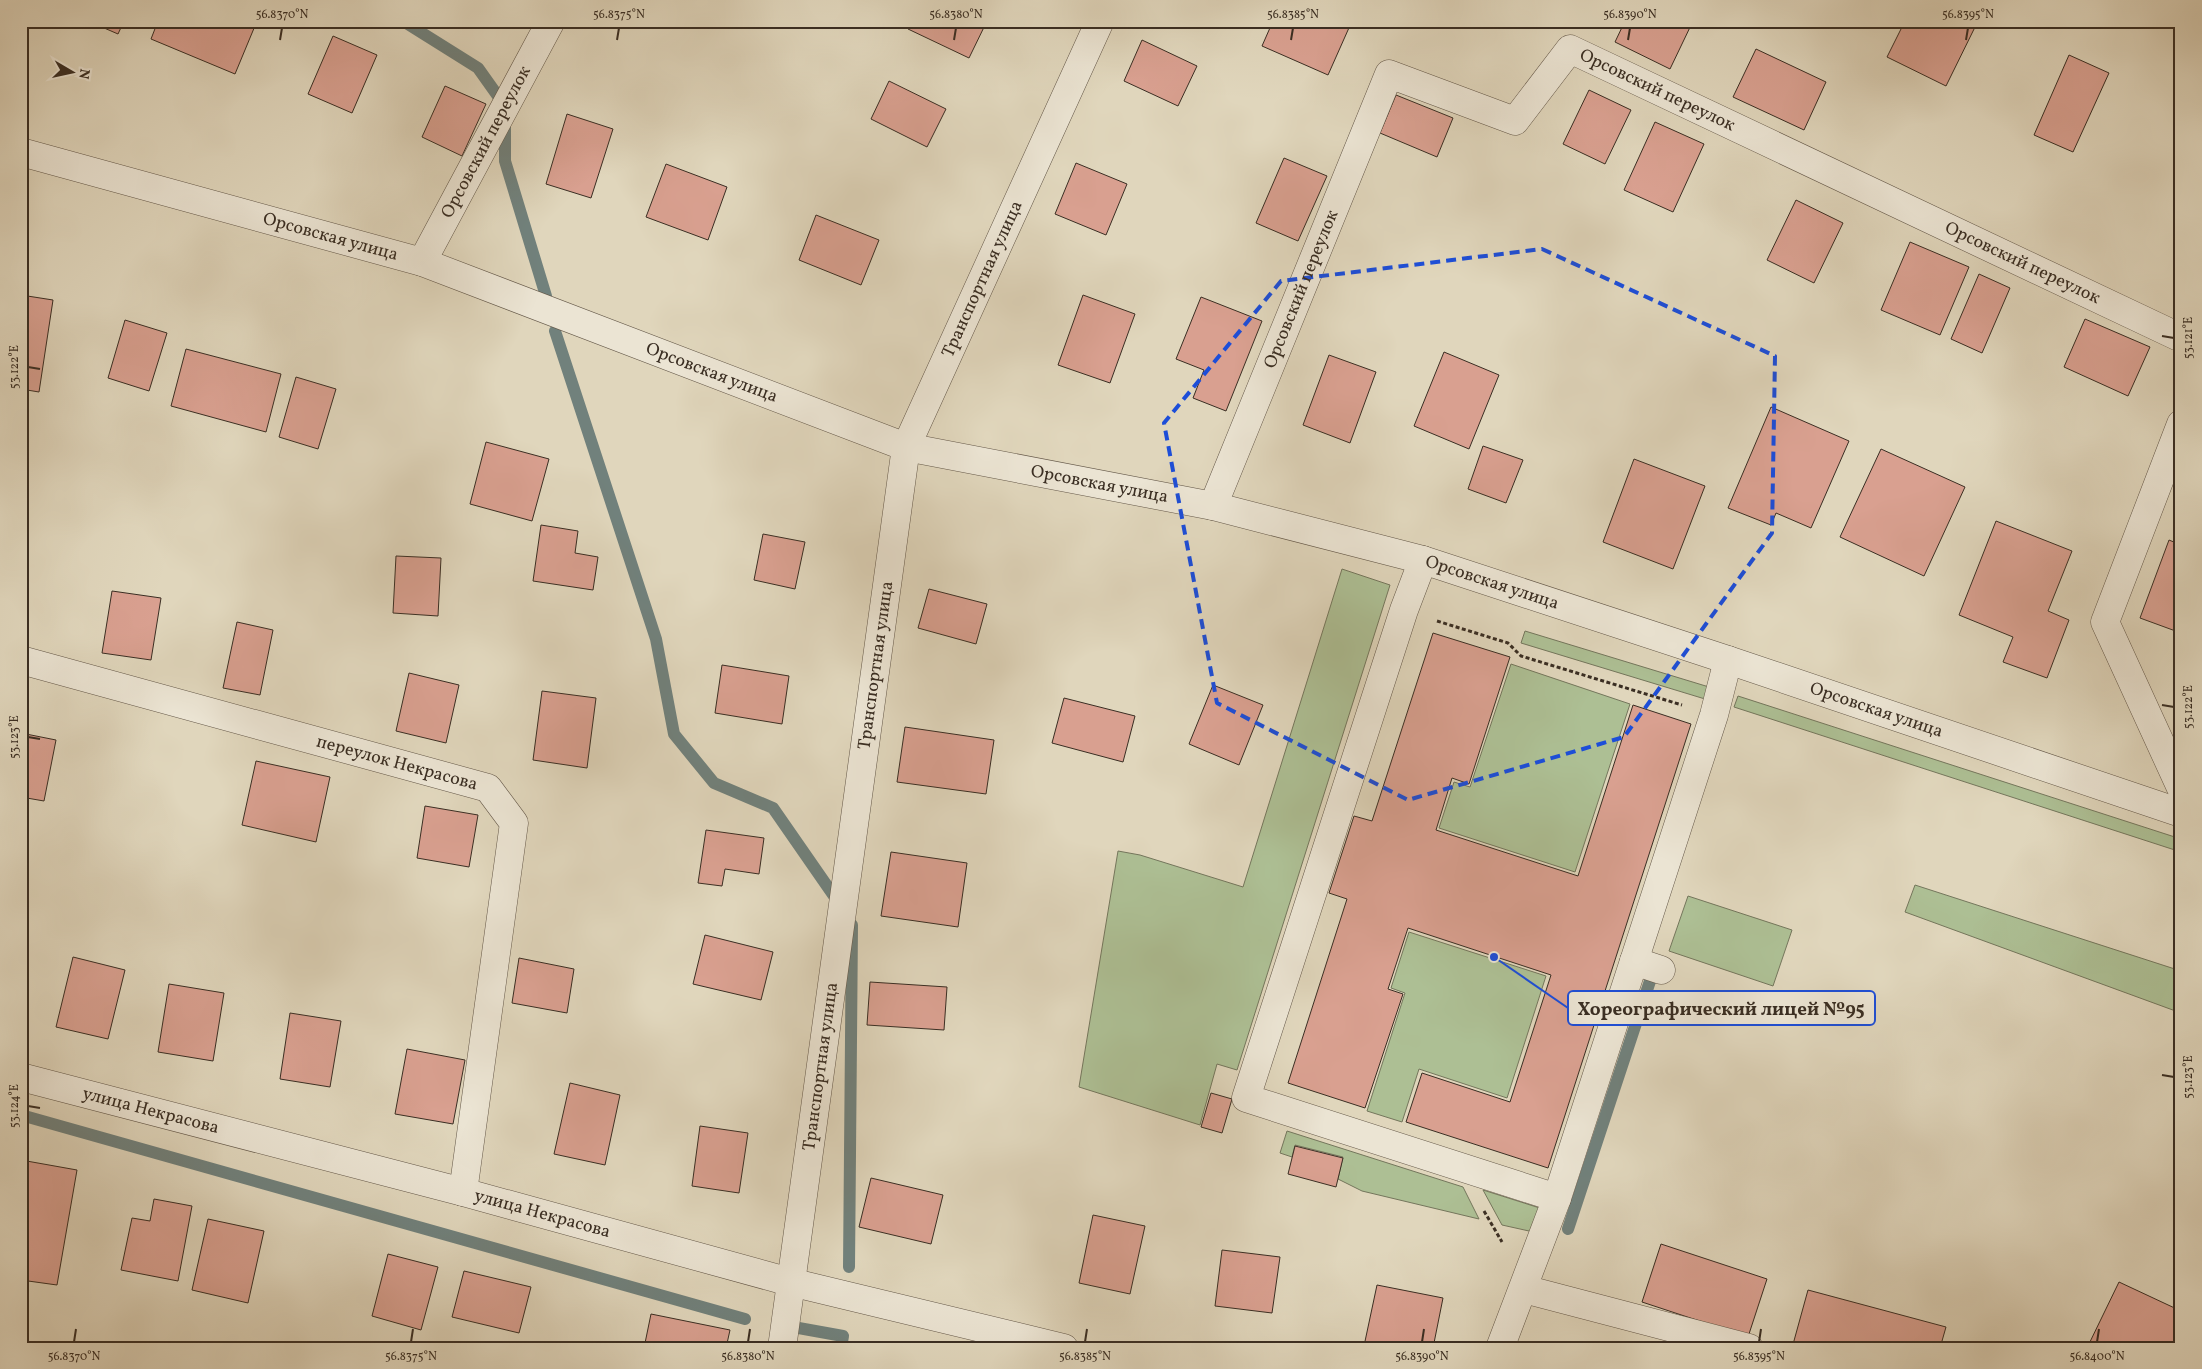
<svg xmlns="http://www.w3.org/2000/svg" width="2202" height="1369" font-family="Vollkorn,serif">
<rect width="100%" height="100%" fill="#e0d6bc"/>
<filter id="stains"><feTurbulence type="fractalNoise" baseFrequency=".004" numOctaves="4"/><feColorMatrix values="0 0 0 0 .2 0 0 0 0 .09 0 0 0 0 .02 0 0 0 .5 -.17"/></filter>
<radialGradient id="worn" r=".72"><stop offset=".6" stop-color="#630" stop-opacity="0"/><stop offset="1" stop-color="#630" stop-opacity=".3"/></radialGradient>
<g fill="#adbf94" stroke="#74765c">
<path d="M 1342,569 L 1390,585 L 1237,1070 L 1217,1064 L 1200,1125 L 1079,1087 L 1118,851 L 1140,855 L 1243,887 Z"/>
<path d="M 1525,631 L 1709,687 L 1705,699 L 1521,643 Z"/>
<path d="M 1511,664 L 1630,704 L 1575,872 L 1439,828 L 1454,782 L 1470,787 Z"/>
<path d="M 1738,696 L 2181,839 L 2181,852 L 1734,707 Z"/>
<path d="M 1915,885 L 2181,971 L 2181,1013 L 1905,912 Z"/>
<path d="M 1688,896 L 1792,930 L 1773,986 L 1669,951 Z"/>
<path d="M 1409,932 L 1546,976 L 1507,1098 L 1419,1069 L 1402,1122 L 1367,1111 L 1405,993 L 1391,988 Z"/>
<path d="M 1287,1131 L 1463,1187 L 1479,1219 L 1362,1191 L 1338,1179 L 1343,1157 L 1295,1145 L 1292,1157 L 1280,1153 Z"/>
<path d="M 1483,1190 L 1546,1210 L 1538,1233 L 1502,1225 Z"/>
</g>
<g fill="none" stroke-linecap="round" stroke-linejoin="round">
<g stroke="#71817c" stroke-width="12">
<path d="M 403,21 L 478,68 L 505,106 L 505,161 L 546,296"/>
<path d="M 555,331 L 656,639 L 674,734 L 714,783 L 773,808 L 841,906"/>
<path d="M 21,1115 L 745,1319"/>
<path d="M 1568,1229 L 1651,978"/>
<path d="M 849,1267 L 852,925"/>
<path d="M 793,1327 L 843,1336 L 841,1348"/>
</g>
</g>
<g fill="#d9a090" stroke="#3a2e23">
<path d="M 88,21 L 124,21 L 118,34 Z"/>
<path d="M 158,21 L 257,21 L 235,74 L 151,39 Z"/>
<path d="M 912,21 L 987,21 L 969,58 L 908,29 Z"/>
<path d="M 1273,21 L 1352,21 L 1328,75 L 1262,46 Z"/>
<path d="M 1625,21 L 1624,21 L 1693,21 L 1670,69 L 1615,42 Z"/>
<path d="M 1905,21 L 1978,21 L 1946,86 L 1887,57 Z"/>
<path d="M 333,36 L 377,55 L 352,113 L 308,94 Z"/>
<path d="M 1142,40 L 1197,66 L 1178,106 L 1124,81 Z"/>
<path d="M 1756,49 L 1826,82 L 1804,130 L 1733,97 Z"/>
<path d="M 2069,55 L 2109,73 L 2073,152 L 2034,135 Z"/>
<path d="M 889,81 L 946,109 L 927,147 L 871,119 Z"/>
<path d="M 445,86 L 486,104 L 462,156 L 422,137 Z"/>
<path d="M 1589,90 L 1631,110 L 1605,164 L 1563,144 Z"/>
<path d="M 1396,95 L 1453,118 L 1437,157 L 1380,133 Z"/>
<path d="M 567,114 L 613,129 L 591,198 L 546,184 Z"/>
<path d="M 1655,122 L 1704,144 L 1673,212 L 1624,190 Z"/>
<path d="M 1284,158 L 1327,176 L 1298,241 L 1256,223 Z"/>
<path d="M 1076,163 L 1127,184 L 1106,235 L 1055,214 Z"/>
<path d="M 666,164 L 727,187 L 708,240 L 646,217 Z"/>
<path d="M 1796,200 L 1843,223 L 1814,283 L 1767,260 Z"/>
<path d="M 816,215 L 879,240 L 861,285 L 799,260 Z"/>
<path d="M 1910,242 L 1969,267 L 1940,335 L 1881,310 Z"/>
<path d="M 1979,274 L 2010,288 L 1982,353 L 1951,339 Z"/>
<path d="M 21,295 L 53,300 L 39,392 L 21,389 Z"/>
<path d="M 1083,295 L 1135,314 L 1110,383 L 1058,365 Z"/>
<path d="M 1201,297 L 1262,321 L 1226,411 L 1193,398 L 1204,370 L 1176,359 Z"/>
<path d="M 2085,319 L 2150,347 L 2128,396 L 2064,367 Z"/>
<path d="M 125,320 L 167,333 L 149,391 L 108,378 Z"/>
<path d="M 186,349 L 281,374 L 266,432 L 171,406 Z"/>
<path d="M 1444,352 L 1499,375 L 1469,449 L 1414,426 Z"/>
<path d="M 1329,355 L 1376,372 L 1350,443 L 1303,425 Z"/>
<path d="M 296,377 L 336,389 L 318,449 L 279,437 Z"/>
<path d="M 1771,407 L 1849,441 L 1811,528 L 1776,513 L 1771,525 L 1728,508 Z"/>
<path d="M 486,442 L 549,459 L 532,521 L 470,504 Z"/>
<path d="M 1483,446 L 1523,460 L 1506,503 L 1468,489 Z"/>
<path d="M 1881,449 L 1965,487 L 1924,576 L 1840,537 Z"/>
<path d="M 1634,459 L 1705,486 L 1673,569 L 1603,542 Z"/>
<path d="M 1996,521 L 2072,551 L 2048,611 L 2069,620 L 2047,678 L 2003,662 L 2013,637 L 1959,615 Z"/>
<path d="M 541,525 L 578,531 L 575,553 L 598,557 L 593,590 L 533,581 Z"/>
<path d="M 21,526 L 25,526 L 21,549 Z"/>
<path d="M 763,534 L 805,542 L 795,589 L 754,580 Z"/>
<path d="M 2169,540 L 2181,545 L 2181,633 L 2140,618 Z"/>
<path d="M 396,556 L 441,558 L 438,616 L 393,613 Z"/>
<path d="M 929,589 L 987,604 L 976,644 L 918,628 Z"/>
<path d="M 112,591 L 161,598 L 151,660 L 102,653 Z"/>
<path d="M 237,622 L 273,630 L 260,695 L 223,688 Z"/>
<path d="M 1433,633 L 1510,657 L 1469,784 L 1452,778 L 1436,830 L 1578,876 L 1633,705 L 1691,724 L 1548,1168 L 1406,1122 L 1422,1073 L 1510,1102 L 1551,975 L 1408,928 L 1388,989 L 1403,994 L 1365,1108 L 1288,1083 L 1347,899 L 1329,893 L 1354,816 L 1372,821 Z"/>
<path d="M 722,665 L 789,676 L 782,724 L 715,713 Z"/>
<path d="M 409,673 L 459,685 L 446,743 L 396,731 Z"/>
<path d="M 1213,685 L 1263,705 L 1239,765 L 1189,744 Z"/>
<path d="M 542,691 L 596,698 L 587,768 L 533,760 Z"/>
<path d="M 1064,698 L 1135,716 L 1123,762 L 1052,743 Z"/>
<path d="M 905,727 L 994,740 L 986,794 L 897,782 Z"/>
<path d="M 21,733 L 56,740 L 44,801 L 21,797 Z"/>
<path d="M 256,761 L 330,777 L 316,842 L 242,825 Z"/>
<path d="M 425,806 L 478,815 L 469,867 L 417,858 Z"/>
<path d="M 706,830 L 764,838 L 759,874 L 725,869 L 722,886 L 698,883 Z"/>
<path d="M 891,852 L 967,863 L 958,927 L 881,916 Z"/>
<path d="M 705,935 L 773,952 L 761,1000 L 693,984 Z"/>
<path d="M 73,957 L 125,970 L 108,1039 L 56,1027 Z"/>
<path d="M 519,958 L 574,969 L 567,1013 L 512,1003 Z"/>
<path d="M 870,982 L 947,987 L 944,1030 L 867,1025 Z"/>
<path d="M 169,984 L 224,993 L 213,1061 L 158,1052 Z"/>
<path d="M 290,1013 L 341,1021 L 330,1087 L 280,1079 Z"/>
<path d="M 407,1049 L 465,1060 L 453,1124 L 395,1114 Z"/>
<path d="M 570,1083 L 620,1095 L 605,1165 L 554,1154 Z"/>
<path d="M 1211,1093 L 1232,1099 L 1222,1133 L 1201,1127 Z"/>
<path d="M 700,1126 L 748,1133 L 739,1193 L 692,1186 Z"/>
<path d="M 1295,1146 L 1343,1158 L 1336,1187 L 1288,1174 Z"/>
<path d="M 21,1160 L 77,1170 L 57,1285 L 21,1280 Z"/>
<path d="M 871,1178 L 943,1195 L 931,1244 L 859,1227 Z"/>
<path d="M 154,1199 L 192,1206 L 178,1281 L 121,1270 L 132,1218 L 150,1221 Z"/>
<path d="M 1093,1215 L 1145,1226 L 1130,1294 L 1079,1283 Z"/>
<path d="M 208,1219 L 264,1231 L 248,1303 L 192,1290 Z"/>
<path d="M 1661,1244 L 1767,1279 L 1748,1337 L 1642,1302 Z"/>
<path d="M 1222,1250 L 1280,1257 L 1272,1313 L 1215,1306 Z"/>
<path d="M 388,1254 L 438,1267 L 421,1330 L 372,1316 Z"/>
<path d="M 464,1271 L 531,1287 L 519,1333 L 452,1317 Z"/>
<path d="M 2119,1282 L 2181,1311 L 2181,1348 L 2087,1348 Z"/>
<path d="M 1377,1285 L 1443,1298 L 1433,1348 L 1373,1348 L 1364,1346 Z"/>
<path d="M 1808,1290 L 1946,1327 L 1940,1348 L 1792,1348 Z"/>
<path d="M 651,1314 L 730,1330 L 726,1348 L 644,1348 Z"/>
</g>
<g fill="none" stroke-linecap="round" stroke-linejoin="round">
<g stroke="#645849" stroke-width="29">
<g id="minor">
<path id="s1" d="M 21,152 L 422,262 L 906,447 L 1213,506 L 1423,560 L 1728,660 L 2181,813"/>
<path id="s2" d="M 422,262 L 551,21"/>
<path d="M 2181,424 L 2105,622 L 2181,788"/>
<path id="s3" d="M 1213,506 L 1389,74 L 1515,121 L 1570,49 L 2181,338"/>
<path d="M 1423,560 L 1404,610 L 1246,1098 L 1557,1198"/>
<path id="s4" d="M 21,660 L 488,788 L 514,823 L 463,1192"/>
<path d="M 1634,961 L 1661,970"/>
<path id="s5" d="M 21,1077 L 463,1192 L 790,1282 L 1064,1348"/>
<path d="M 1524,1289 L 1749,1348"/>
<path id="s6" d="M 782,1348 L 906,447 L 1100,21"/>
<path d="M 1500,1348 L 1557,1198 L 1714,715 L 1728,660"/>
</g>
</g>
<g stroke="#3a2e23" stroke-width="3" stroke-dasharray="4 2.5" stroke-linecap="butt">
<path d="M 1437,621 L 1508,643 L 1521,656 L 1682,705"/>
<path d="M 1484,1211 L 1502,1242"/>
</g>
<use href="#minor" stroke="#ebe4d3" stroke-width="28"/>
</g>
<path fill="none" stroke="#1d4ed8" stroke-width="4" stroke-dasharray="10 6" stroke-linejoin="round" d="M 1542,249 L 1775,356 L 1772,533 L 1624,737 L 1408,800 L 1217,703 L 1164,423 L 1281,281 Z"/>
<path fill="none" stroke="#3a2e23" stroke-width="2" d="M 280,40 L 282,28M 617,40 L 619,28M 954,40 L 956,28M 1291,40 L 1293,28M 1628,40 L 1630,28M 1966,40 L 1968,28M 2162,336 L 2174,338M 28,367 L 40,369M 2162,705 L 2174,707M 28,737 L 40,739M 2162,1075 L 2174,1077M 28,1106 L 40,1108M 74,1342 L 76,1329M 411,1342 L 413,1329M 748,1342 L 750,1329M 1085,1342 L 1087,1329M 1422,1342 L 1424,1329M 1759,1342 L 1761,1329M 2097,1342 L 2099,1329"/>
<g text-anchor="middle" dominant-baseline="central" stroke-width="4" stroke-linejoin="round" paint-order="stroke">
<g font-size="18" fill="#3a2e23" stroke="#ebe4d3">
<text stroke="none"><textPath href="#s3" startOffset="788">Орсовский переулок</textPath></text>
<text stroke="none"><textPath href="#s2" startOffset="136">Орсовский переулок</textPath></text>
<text stroke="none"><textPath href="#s1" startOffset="321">Орсовская улица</textPath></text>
<text stroke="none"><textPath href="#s3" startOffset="1192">Орсовский переулок</textPath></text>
<text stroke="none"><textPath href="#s6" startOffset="1094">Транспортная улица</textPath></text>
<text stroke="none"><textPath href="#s3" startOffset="234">Орсовский переулок</textPath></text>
<text stroke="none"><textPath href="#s1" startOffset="726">Орсовская улица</textPath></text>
<text stroke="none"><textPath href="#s1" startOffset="1131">Орсовская улица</textPath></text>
<text stroke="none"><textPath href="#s1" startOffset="1536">Орсовская улица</textPath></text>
<text stroke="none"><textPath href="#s6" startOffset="689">Транспортная улица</textPath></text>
<text stroke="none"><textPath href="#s1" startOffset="1941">Орсовская улица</textPath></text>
<text stroke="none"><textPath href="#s4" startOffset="390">переулок Некрасова</textPath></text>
<text stroke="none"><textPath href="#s6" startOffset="284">Транспортная улица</textPath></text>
<text stroke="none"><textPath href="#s5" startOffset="134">улица Некрасова</textPath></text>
<text stroke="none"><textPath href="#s5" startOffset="539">улица Некрасова</textPath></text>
</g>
</g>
<path fill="none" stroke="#1d4ed8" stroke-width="2" d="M1494 957L1568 1008"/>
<circle fill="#1d4ed8" stroke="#ebe4d3" stroke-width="2" cx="1494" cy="957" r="5"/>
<rect fill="#ebe4d3" stroke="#1d4ed8" stroke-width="2" x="1568" y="991" width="307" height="34" rx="5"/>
<g font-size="19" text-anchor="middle" font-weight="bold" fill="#3a2e23">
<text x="1721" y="1015">Хореографический лицей №95</text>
</g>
<rect width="2202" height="1369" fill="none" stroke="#e0d6bc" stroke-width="55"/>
<g transform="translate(72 72) rotate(99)" stroke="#ebe4d3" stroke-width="4" paint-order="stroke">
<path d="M0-4L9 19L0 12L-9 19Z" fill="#3a2e23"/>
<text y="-8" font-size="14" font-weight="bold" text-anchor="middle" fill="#3a2e23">N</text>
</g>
<rect x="28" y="28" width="2146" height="1314" fill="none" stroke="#3a2e23" stroke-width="2"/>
<g font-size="12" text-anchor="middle" fill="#3a2e23">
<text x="282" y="18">56.8370°N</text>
<text x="619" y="18">56.8375°N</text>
<text x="956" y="18">56.8380°N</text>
<text x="1293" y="18">56.8385°N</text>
<text x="1630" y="18">56.8390°N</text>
<text x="1968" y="18">56.8395°N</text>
<text transform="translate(2188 338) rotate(-90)" y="4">53.121°E</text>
<text transform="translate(14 367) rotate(-90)" y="4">53.122°E</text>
<text transform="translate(2188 707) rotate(-90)" y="4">53.122°E</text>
<text transform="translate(14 737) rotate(-90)" y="4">53.123°E</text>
<text transform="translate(2188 1077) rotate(-90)" y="4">53.123°E</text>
<text transform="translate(14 1106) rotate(-90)" y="4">53.124°E</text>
<text x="74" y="1360">56.8370°N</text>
<text x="411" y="1360">56.8375°N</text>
<text x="748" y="1360">56.8380°N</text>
<text x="1085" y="1360">56.8385°N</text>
<text x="1422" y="1360">56.8390°N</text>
<text x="1759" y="1360">56.8395°N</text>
<text x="2097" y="1360">56.8400°N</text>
</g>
<rect width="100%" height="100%" filter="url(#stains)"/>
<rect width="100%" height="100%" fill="url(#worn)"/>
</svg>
